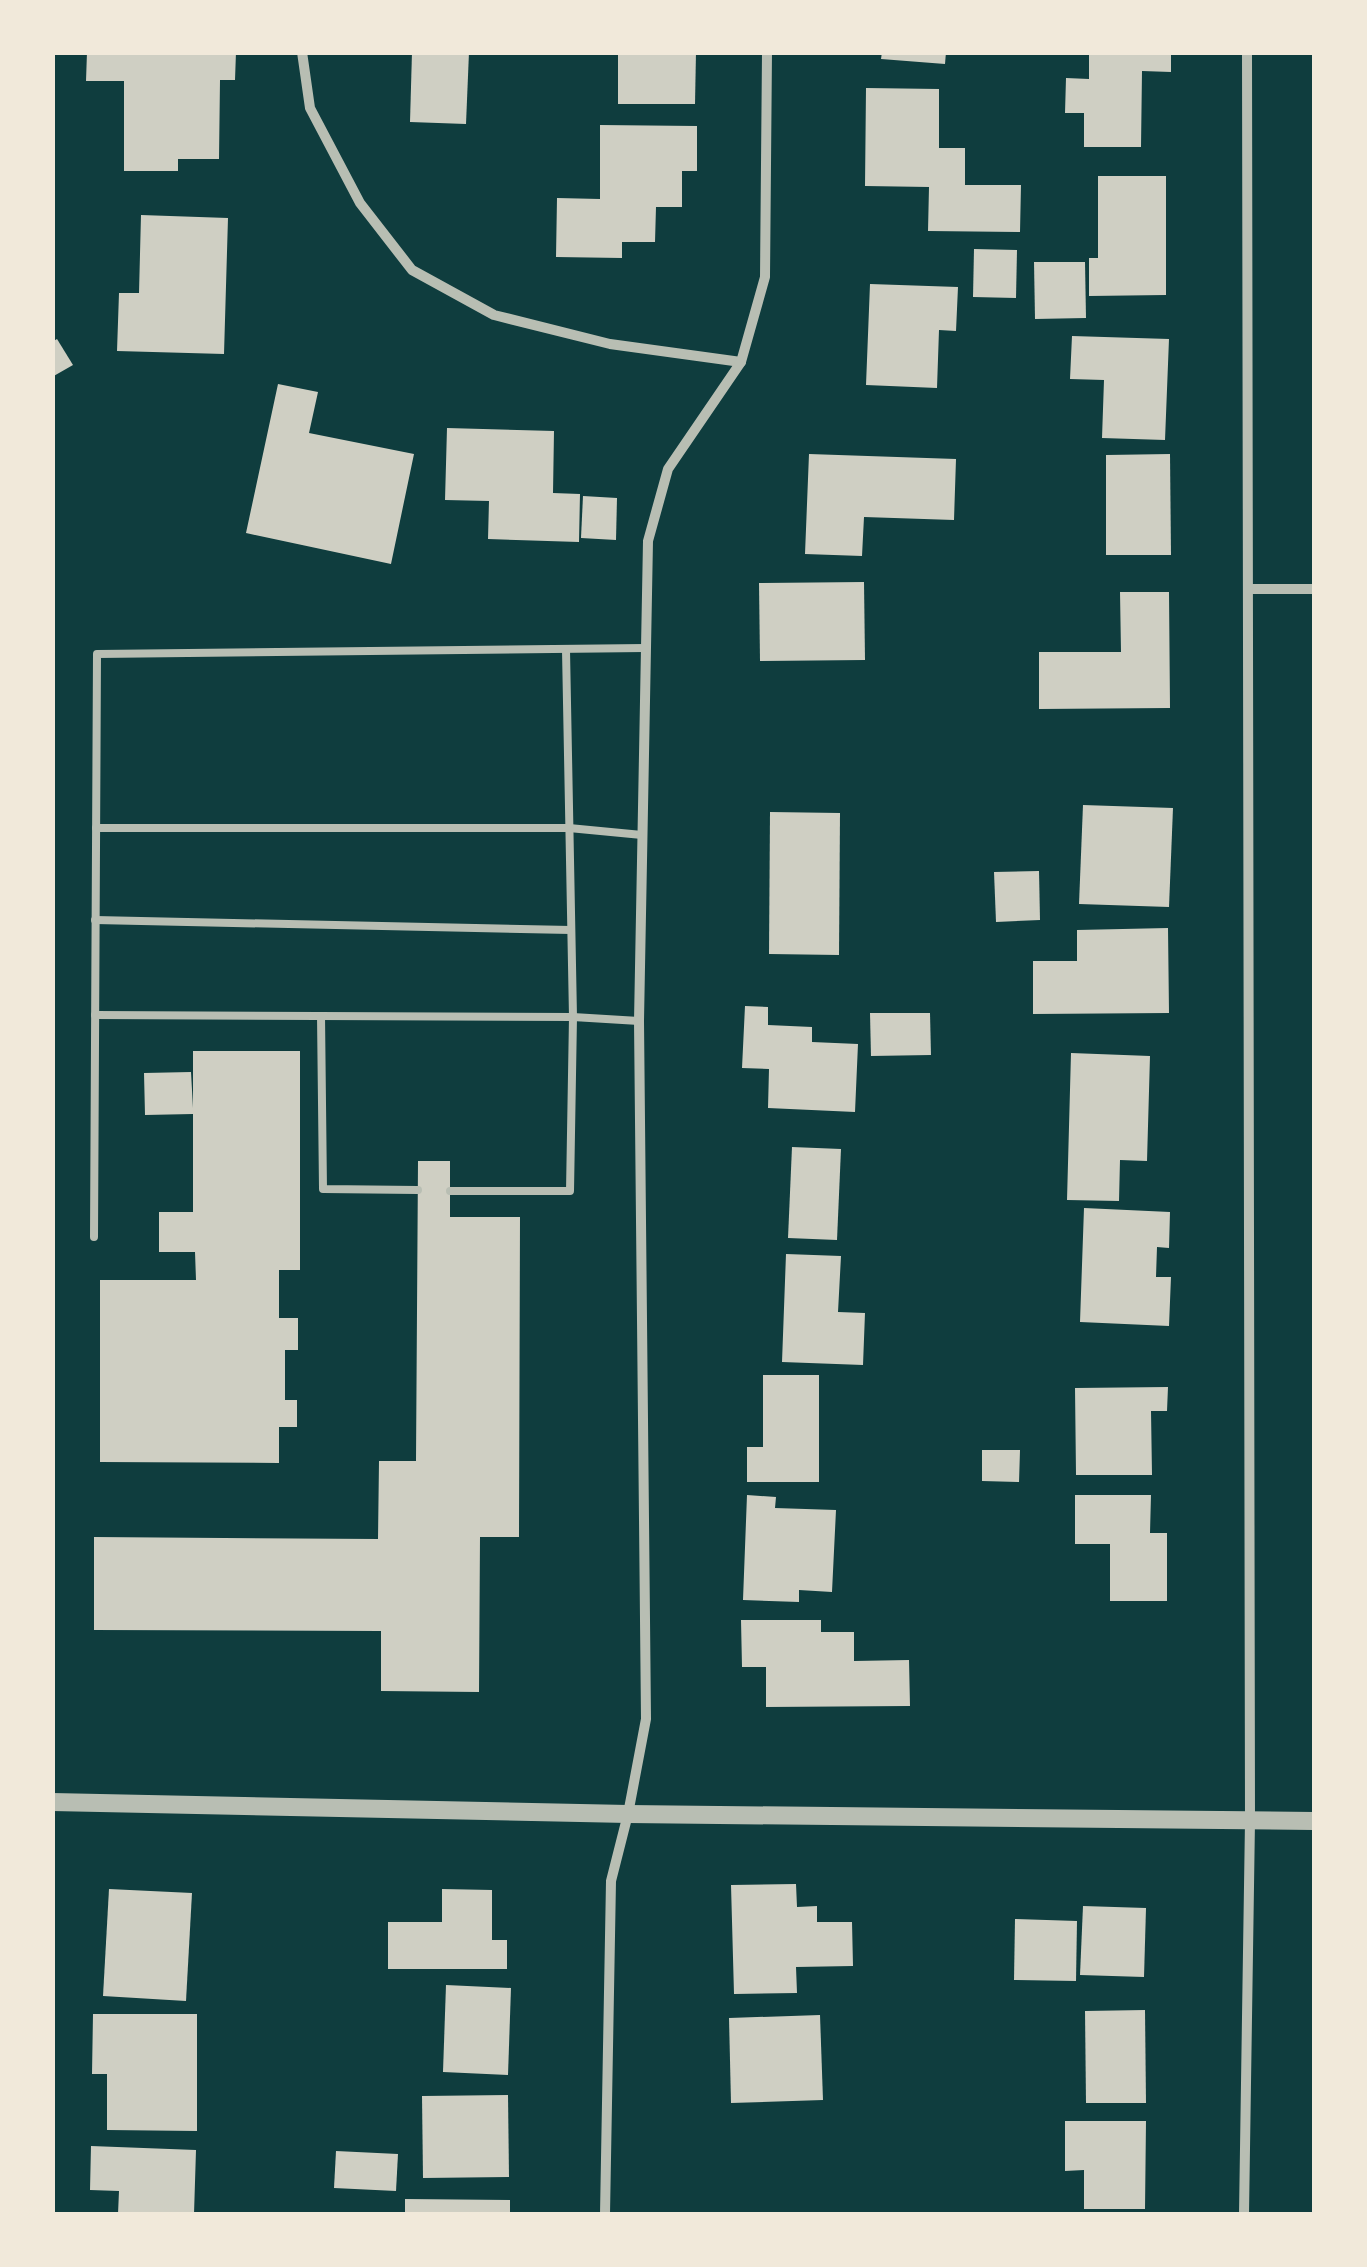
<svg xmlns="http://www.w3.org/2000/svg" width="1367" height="2267" font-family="'Fira Sans',sans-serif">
<rect width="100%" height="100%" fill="#0f3d3e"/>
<g fill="#cfcfc3">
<path d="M 87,52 L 236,52 L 235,80 L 220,80 L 219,159 L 178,159 L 178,171 L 124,171 L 124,81 L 86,81 Z"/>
<path d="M 412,52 L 469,52 L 466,124 L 410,122 Z"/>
<path d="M 618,52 L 696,52 L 695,104 L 618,104 Z"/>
<path d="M 882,52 L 946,52 L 945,64 L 881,59 Z"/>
<path d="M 1089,52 L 1171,52 L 1171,72 L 1142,71 L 1141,147 L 1084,147 L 1084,113 L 1065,113 L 1066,78 L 1089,79 Z"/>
<path d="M 866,88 L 939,89 L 939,148 L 965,148 L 965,185 L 1021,185 L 1020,232 L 928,231 L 929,187 L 865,186 Z"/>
<path d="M 600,125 L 697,126 L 697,171 L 682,171 L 682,207 L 656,207 L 655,242 L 622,242 L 622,258 L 556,257 L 557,198 L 600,199 Z"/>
<path d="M 1098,176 L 1166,176 L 1166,295 L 1089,296 L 1089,258 L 1098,258 Z"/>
<path d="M 141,215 L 228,218 L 224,354 L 117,351 L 119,293 L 139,293 Z"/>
<path d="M 974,249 L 1017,250 L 1016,298 L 973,297 Z"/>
<path d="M 1034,262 L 1085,262 L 1086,318 L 1035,319 Z"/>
<path d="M 870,284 L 958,287 L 956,331 L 939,330 L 937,388 L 866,385 Z"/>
<path d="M 1072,336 L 1169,339 L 1165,440 L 1102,438 L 1104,380 L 1070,379 Z"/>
<path d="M 57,339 L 73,365 L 52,377 L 52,342 Z"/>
<path d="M 278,384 L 318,392 L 309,433 L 414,454 L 391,564 L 246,533 Z"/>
<path d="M 447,428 L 554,431 L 553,493 L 580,494 L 579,542 L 488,539 L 489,501 L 445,500 Z"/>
<path d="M 809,454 L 956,459 L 954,520 L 864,517 L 862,556 L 805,554 Z"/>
<path d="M 1170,454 L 1171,555 L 1106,555 L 1106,455 Z"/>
<path d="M 583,496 L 617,498 L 616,540 L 581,538 Z"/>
<path d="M 864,582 L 865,660 L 760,661 L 759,583 Z"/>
<path d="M 1120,592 L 1169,592 L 1170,708 L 1039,709 L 1039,652 L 1121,652 Z"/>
<path d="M 1083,805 L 1173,808 L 1169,907 L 1079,904 Z"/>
<path d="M 770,812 L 840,813 L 839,955 L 769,954 Z"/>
<path d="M 1039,871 L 1040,920 L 996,922 L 994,872 Z"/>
<path d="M 1168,928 L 1169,1013 L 1033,1014 L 1033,961 L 1077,961 L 1077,930 Z"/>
<path d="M 745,1006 L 768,1007 L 768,1025 L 812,1027 L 812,1042 L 858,1044 L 855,1112 L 768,1108 L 769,1069 L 742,1068 Z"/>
<path d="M 870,1013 L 930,1013 L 931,1055 L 871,1056 Z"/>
<path d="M 193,1051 L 300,1051 L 300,1270 L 279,1270 L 279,1318 L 298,1318 L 298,1350 L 285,1350 L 285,1400 L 297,1400 L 297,1427 L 279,1427 L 279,1463 L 100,1462 L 100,1280 L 196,1280 L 195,1252 L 159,1252 L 159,1212 L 193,1212 L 193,1114 L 145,1115 L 144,1073 L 191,1072 L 193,1108 Z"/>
<path d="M 1071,1053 L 1150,1056 L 1147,1161 L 1120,1160 L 1119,1201 L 1067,1200 Z"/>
<path d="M 792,1147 L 841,1149 L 837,1240 L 788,1238 Z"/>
<path d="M 418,1161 L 450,1161 L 450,1217 L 520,1217 L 519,1537 L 480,1537 L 479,1692 L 381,1691 L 381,1631 L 94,1630 L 94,1537 L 378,1539 L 379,1461 L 416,1461 Z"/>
<path d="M 1084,1208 L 1170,1212 L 1169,1248 L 1157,1247 L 1156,1277 L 1171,1277 L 1169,1326 L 1080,1322 Z"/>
<path d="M 786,1254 L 841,1256 L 838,1312 L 865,1313 L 863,1365 L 782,1362 Z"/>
<path d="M 763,1375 L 819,1375 L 819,1482 L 747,1482 L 747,1447 L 763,1447 Z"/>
<path d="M 1168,1387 L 1167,1411 L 1151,1411 L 1152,1475 L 1076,1475 L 1075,1388 Z"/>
<path d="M 982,1450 L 1020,1450 L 1019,1482 L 982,1481 Z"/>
<path d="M 747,1495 L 776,1497 L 775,1508 L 836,1510 L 832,1592 L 799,1590 L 799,1602 L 743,1600 Z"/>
<path d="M 1075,1495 L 1151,1495 L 1150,1533 L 1167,1533 L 1167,1601 L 1110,1601 L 1110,1544 L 1075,1544 Z"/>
<path d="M 741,1620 L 821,1620 L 821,1632 L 854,1632 L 854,1661 L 909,1660 L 910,1706 L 766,1707 L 766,1667 L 742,1667 Z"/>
<path d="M 796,1884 L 797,1907 L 817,1906 L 817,1922 L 852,1922 L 853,1966 L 796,1967 L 797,1993 L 734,1994 L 731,1885 Z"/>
<path d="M 109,1889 L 192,1893 L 186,2001 L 103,1996 Z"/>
<path d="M 442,1889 L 492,1890 L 492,1940 L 507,1940 L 507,1969 L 388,1969 L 388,1922 L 442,1922 Z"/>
<path d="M 1083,1906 L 1146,1908 L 1144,1977 L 1080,1975 Z"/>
<path d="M 1015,1919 L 1077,1921 L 1076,1981 L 1014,1980 Z"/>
<path d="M 446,1985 L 511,1988 L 508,2075 L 443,2072 Z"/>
<path d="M 1145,2010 L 1146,2103 L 1086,2103 L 1085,2011 Z"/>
<path d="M 93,2014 L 197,2014 L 197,2131 L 107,2130 L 107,2074 L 92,2074 Z"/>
<path d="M 820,2015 L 823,2100 L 731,2103 L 729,2018 Z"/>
<path d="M 508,2095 L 509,2177 L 423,2178 L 422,2096 Z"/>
<path d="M 1065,2121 L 1146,2121 L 1145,2209 L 1084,2209 L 1084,2170 L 1065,2171 Z"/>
<path d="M 91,2146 L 196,2150 L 194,2214 L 118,2214 L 119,2191 L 90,2190 Z"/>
<path d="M 336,2151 L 398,2154 L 396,2191 L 334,2188 Z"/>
<path d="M 405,2199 L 510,2200 L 510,2214 L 405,2214 Z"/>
</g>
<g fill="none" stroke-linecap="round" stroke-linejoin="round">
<g stroke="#b8beb3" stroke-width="8">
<path d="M 96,828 L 569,828 L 642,835"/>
<path d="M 95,920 L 571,930"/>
<path d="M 95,1015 L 573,1017 L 639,1021"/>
<path d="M 321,1016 L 323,1189 L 418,1190"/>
<path d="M 450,1191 L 570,1191 L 573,1017 L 566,650"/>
<path d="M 94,1237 L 97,654 L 645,648"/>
</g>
<g stroke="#b8beb3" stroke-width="10">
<path d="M 302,52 L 310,108 L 360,203 L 412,270 L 494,315 L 610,344 L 741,362"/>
<path d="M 1248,589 L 1314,589"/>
<path d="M 605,2214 L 611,1881 L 628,1814 L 646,1719 L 639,1021 L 648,541 L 668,469 L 741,362 L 765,277 L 767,52"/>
<path d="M 1244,2214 L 1250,1821 L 1247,52"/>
</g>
<path stroke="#b8beb3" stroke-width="18" d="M 52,1802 L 628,1814 L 1314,1821"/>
</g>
<rect width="1367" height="2267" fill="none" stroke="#f1e9da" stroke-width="110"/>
</svg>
